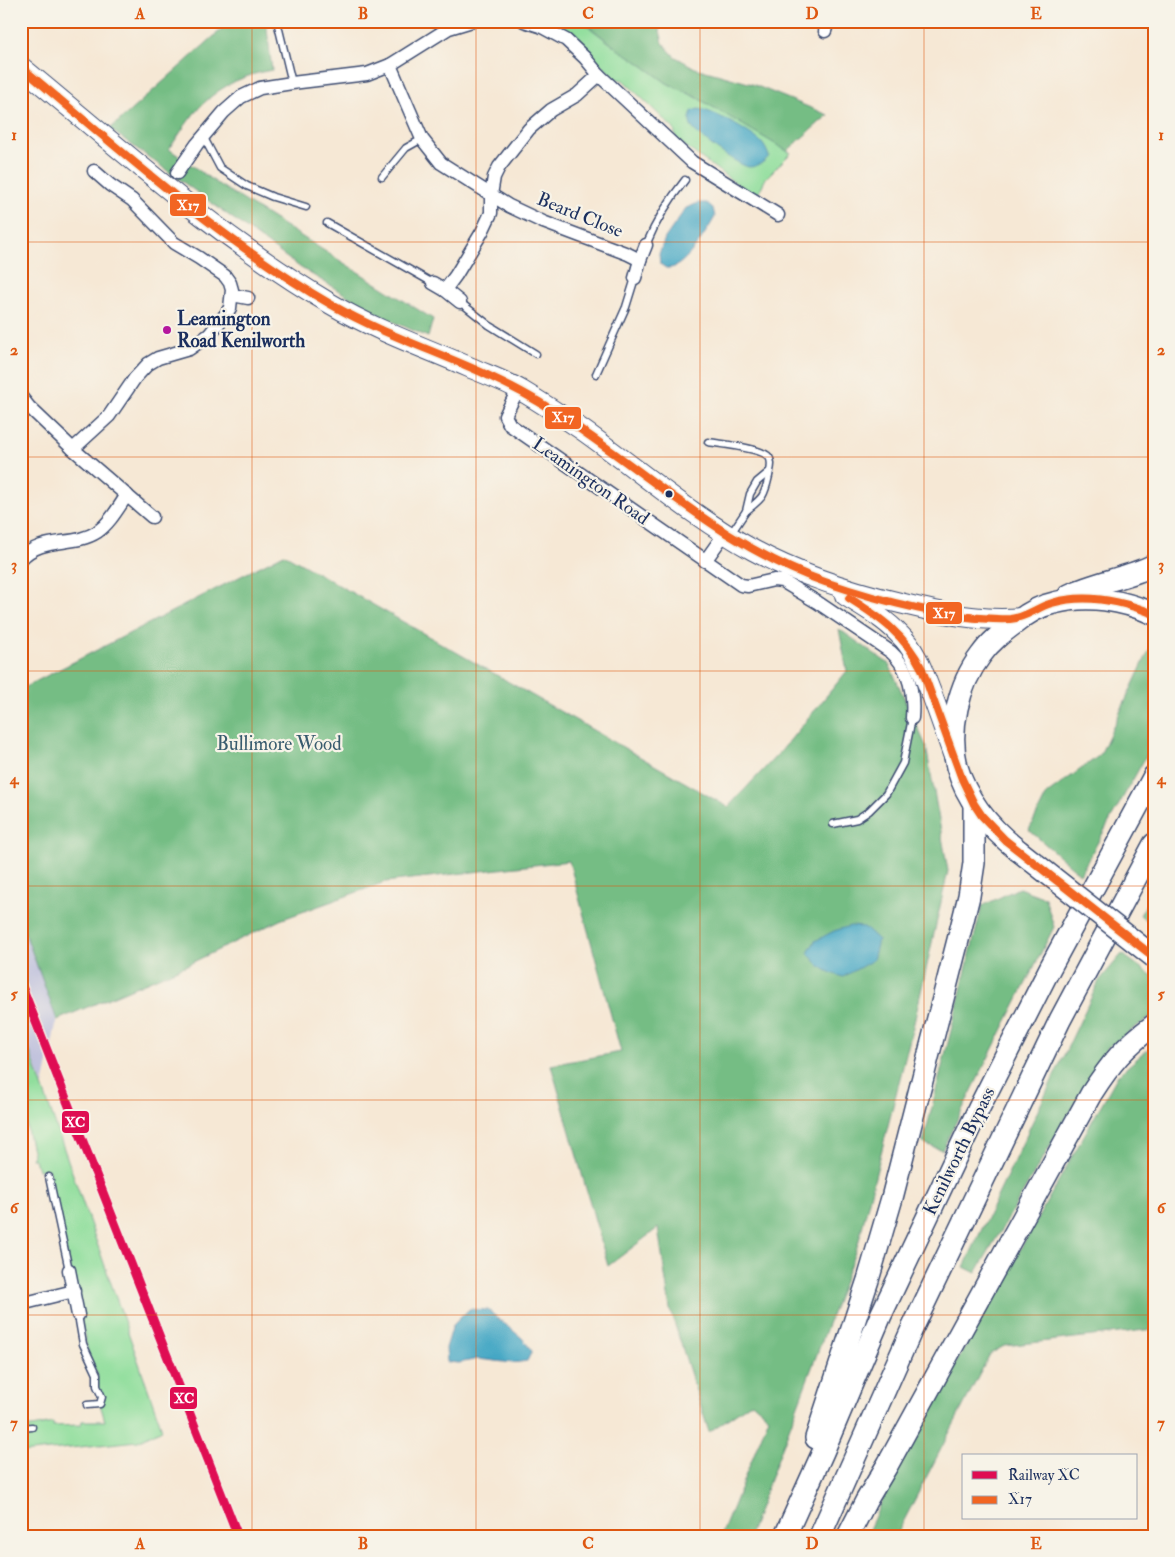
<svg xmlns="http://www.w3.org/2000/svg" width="1175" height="1557" font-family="'IM FELL Double Pica',serif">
<rect width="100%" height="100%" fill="#f7f3e8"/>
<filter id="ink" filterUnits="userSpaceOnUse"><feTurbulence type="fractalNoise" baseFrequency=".02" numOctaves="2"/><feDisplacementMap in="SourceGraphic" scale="10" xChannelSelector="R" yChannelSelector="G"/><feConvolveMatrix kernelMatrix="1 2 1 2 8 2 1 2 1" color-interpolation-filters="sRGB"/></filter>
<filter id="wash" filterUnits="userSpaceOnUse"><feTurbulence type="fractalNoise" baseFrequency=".0096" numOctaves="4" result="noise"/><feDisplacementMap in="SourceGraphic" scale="20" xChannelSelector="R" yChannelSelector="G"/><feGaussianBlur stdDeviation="1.12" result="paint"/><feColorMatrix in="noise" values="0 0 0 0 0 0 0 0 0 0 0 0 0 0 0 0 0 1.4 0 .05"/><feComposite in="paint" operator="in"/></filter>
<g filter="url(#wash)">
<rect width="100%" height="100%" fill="#f6e8d5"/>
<path fill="#c1c2dd" d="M 21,922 L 57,1020 L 43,1086 L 21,1026 Z"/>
<g fill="#90de9c" stroke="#56867d">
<path d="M 545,21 L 581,21 L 619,50 L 631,57 L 667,83 L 696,97 L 791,153 L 766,178 L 756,198 L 682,144 L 676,138 L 674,129 L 623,80 L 616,79 C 594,58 571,35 545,21 Z"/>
<path d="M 21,1026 L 162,1429 L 138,1441 L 21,1453 L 21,1428 L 32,1427 L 53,1423 L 53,1426 L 81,1425 L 82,1421 L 105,1421 L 100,1404 L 97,1374 L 89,1357 L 48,1169 L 38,1170 L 35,1159 L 31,1159 L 33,1155 L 24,1115 L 21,1115 Z"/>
</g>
<g fill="#74bd84" stroke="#487671">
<path d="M 231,21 L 266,21 L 272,70 C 247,74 222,85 204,103 C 190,116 180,134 169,149 L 218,184 L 433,319 L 428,337 L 381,316 L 301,268 L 110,129 Z"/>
<path d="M 582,21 L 652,21 L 659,27 L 663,43 L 674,56 L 695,68 L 752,84 L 828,115 L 787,151 L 696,97 L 667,83 L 631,57 L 619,50 Z"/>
<path d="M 284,554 L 728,807 L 782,750 L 847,671 L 839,629 L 889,664 L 926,746 L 948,871 L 914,1023 L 858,1244 L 749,1536 L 721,1536 L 769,1417 L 752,1402 L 709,1432 L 670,1309 L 658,1228 L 608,1266 L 551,1065 L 621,1052 L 569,861 L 385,882 L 280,920 L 187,965 L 57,1020 L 21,922 L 21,689 Z"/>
<path d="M 1151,646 L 1154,648 L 1154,742 L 1080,874 L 1029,830 L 1047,794 L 1100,755 Z"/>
<path d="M 1019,888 L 1045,898 L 1054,927 L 942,1150 L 923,1143 L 982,906 Z"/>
<path d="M 1154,890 L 1154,926 L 1140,915 Z"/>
<path d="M 1122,954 L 1154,977 L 1154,1014 L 1108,1047 L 976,1273 L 964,1267 L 1099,981 Z"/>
<path d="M 1154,1044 L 1154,1329 L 1004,1346 L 990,1354 L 896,1536 L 866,1536 L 896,1470 L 1118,1075 Z"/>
</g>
<g fill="#45a7c5" stroke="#306b92">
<path d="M 698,109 C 713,110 750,132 761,142 C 765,146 767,151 769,156 C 765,162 757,167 749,167 C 739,166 696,136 691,126 C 689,121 690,117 692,111 Z"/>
<path d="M 698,203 L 707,203 L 713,208 L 715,217 C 707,231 689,260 674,267 C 672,268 669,268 666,268 L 660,264 L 659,254 L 665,238 L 686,208 Z"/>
<path d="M 850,926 L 864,927 L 878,940 L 873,960 L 843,977 C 826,972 819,967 808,953 L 815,941 L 834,931 Z"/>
<path d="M 469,1309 L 488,1310 L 522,1338 L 532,1351 L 527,1361 L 513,1363 L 478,1359 L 459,1363 L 447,1362 L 446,1348 L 453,1325 Z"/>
</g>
</g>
<g filter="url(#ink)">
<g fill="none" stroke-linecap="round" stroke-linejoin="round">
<g stroke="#3c4b70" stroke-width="9">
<g id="service">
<path d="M 277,21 L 292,83"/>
<path d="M 203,136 L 220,168 L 247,186 L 273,197 L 306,207"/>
<path d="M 382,177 L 406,148 L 422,139"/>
<path d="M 327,223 L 433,283"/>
<path d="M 646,245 C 656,221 669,200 685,180"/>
<path d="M 460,302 L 489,325 L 536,354"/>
<path d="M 596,374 L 626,307 L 635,278"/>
<path d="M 708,442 C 720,444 762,448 769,457 C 773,463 770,470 769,476 C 764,498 762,498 746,511"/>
<path d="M 730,535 L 746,511 L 750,494 L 757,482 L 769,472"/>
<path d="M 833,824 L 857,819 L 869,811 L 886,794 L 903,763 L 912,718"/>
<path d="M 49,1177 L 69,1270"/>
<path d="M 78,1315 L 83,1344 L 97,1374 L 97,1386 L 102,1397 L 100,1404 L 87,1405"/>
<path d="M 21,1428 L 32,1427"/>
</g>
</g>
<g stroke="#3c4b70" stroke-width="15">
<g id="minor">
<path d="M 524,21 L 540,26 L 566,40 L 585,58 L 599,75 L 692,162 L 778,215"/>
<path d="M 825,31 L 828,21"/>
<path d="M 390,65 L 422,139 L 441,163 L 509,206 L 543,222 L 628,254 L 640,260 L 635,278"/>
<path d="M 177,173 L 197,144 L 224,112 L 241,97 L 260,88 L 292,83 L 367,74 L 390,65 L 449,28 L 472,21"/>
<path d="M 640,260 L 646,245"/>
<path d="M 433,283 L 445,290"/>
<path d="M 232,295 L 248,298"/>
<path d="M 460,302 L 445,290 L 456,275 L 482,232 L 491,213 L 491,195 L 494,177 L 499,167 L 529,129 L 551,110 L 577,95 L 599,75"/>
<path d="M 518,389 L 505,416 L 510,425 L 741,585 L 748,586 L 774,580 L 782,581 L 817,602 L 891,652 C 910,669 914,693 912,718"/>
<path d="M 21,397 L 29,407 L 73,449 L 109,416 L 135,378 L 148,364 L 158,358 L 189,349 L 209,335 L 226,314 L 230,308 L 232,290 L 230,283 L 225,276 L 199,258 L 174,243 L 132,200 L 110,185 L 94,171"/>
<path d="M 73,449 L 152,517"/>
<path d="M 21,559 C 41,536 74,547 97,532 C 110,523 118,508 127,495"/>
<path d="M 705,561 L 725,533"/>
<path d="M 69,1270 L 78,1315"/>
<path d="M 21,1304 L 74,1291"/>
</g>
</g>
<g stroke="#3c4b70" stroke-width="22">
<g id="primary">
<path d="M 21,67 C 121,149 219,238 331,304 C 375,330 423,347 469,367 C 487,375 506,381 522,391 C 542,403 562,416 581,429 C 638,469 691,516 753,550 C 799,575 849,591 900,603 C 940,613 981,622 1021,618"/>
<path d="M 845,595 C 864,607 884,618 899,634 C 917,651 923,673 932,695 C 939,714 946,734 953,754"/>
</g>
</g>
<g stroke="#3c4b70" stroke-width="24">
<g id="trunk">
<path d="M 1069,595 C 1096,582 1127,578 1154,565"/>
<path d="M 1019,851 C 991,829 967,802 957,767 C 948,730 958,685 981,655 C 990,642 1002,633 1014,624 C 1025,615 1039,606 1054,603 C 1087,594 1123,600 1154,614"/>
<path d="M 816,1438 L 868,1280 L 892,1198 L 958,940 L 969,896 L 974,863 L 974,804"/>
<path d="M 785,1536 L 823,1452 L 881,1315 L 979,1108 L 1050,968 L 1154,776"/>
<path d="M 820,1536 L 912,1329 L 1060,1020 L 1154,844"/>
<path d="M 848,1536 L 866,1501 L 888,1464 L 1091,1094 C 1111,1063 1124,1047 1154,1025"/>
</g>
</g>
<use href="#service" stroke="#fff" stroke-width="6"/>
<use href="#minor" stroke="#fff" stroke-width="12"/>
<use href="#primary" stroke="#fff" stroke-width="20"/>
<use href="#trunk" stroke="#fff" stroke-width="21"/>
<g stroke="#3c4b70" stroke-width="24" stroke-linecap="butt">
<path id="trunk-bridge" d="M 1019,851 L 1154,957"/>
</g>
<use href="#trunk-bridge" stroke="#fff" stroke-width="21"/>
<g stroke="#f7f3e8" stroke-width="11">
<g id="bus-1">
<path d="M 21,67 C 121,150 219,240 332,305 C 398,343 473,362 539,402 C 636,461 716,544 825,582 C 877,600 955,621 1010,619 C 1026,618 1037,607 1052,603 C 1086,593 1122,601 1154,614"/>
<path d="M 849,598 C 881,618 905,635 922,669 L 962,779 L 974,804 L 982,816 L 1005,840 L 1154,957"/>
</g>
</g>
<use href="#bus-1" stroke="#f26522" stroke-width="8"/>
<g stroke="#f7f3e8" stroke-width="12">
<path id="rail-1" d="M 21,984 L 238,1536"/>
</g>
<use href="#rail-1" stroke="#df0d52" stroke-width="9"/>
</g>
</g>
<path fill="none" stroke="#de5710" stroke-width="1" stroke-opacity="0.55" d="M 252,21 L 252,1536M 476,21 L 476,1536M 700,21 L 700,1536M 924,21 L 924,1536M 21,242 L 1154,242M 21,457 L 1154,457M 21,671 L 1154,671M 21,886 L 1154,886M 21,1100 L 1154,1100M 21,1315 L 1154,1315"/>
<circle fill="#b5179e" stroke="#f7f3e8" stroke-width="2" cx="167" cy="330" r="5"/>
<circle fill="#1b2f5e" stroke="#f7f3e8" stroke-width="2" cx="669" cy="494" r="4.5"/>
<g text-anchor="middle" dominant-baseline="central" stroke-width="4.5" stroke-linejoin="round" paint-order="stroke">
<g font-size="19" fill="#1b2f5e" stroke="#f7f3e8">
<text transform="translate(580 215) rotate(22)">Beard Close</text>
<text transform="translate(591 481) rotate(35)">Leamington Road</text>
<text transform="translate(959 1151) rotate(-64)">Kenilworth Bypass</text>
</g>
<g font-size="19" font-weight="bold" fill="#1b2f5e" stroke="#f7f3e8" text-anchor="start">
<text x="177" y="319">Leamington<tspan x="177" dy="22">Road Kenilworth</tspan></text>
</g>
<g font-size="19" fill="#385b6e" stroke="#f7f3e8">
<text x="279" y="744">Bullimore Wood</text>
</g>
</g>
<g stroke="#f7f3e8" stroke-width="2">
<rect x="169" y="193" width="38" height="24" rx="5" fill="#f26522"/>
<rect x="544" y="406" width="38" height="24" rx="5" fill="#f26522"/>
<rect x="925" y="601" width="38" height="24" rx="5" fill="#f26522"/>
<rect x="61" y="1110" width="29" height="24" rx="5" fill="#df0d52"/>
<rect x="169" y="1386" width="29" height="24" rx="5" fill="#df0d52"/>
</g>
<g font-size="14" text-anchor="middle" font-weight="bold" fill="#fff">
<text x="188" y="210">X17</text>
<text x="563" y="422">X17</text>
<text x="944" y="618">X17</text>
<text x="75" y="1127">XC</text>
<text x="184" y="1403">XC</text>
</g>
<rect width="1175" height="1557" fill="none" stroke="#f7f3e8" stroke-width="55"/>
<rect x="962" y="1454" width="175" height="65" fill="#f7f3e8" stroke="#9fa5b1"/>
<rect x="972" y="1471" width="25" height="8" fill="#df0d52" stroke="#9fa5b1"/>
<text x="1008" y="1480" font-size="15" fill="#1b2f5e">Railway XC</text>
<rect x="972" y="1496" width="25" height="8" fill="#f26522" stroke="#9fa5b1"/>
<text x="1008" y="1504" font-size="15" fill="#1b2f5e">X17</text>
<rect x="28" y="28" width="1120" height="1502" fill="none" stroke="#de5710" stroke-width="2"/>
<g font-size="16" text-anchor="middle" font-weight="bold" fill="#de5710">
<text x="140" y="19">A</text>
<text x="363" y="19">B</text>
<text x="588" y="19">C</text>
<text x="812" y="19">D</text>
<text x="1036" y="19">E</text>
<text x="14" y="140">1</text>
<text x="1161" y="140">1</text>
<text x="14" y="355">2</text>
<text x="1161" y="355">2</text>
<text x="14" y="570">3</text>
<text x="1161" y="570">3</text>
<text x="14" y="784">4</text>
<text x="1161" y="784">4</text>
<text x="14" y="999">5</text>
<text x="1161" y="999">5</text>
<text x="14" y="1213">6</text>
<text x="1161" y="1213">6</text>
<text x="14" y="1428">7</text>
<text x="1161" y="1428">7</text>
<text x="140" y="1549">A</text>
<text x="363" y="1549">B</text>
<text x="588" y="1549">C</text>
<text x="812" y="1549">D</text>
<text x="1036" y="1549">E</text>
</g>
</svg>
